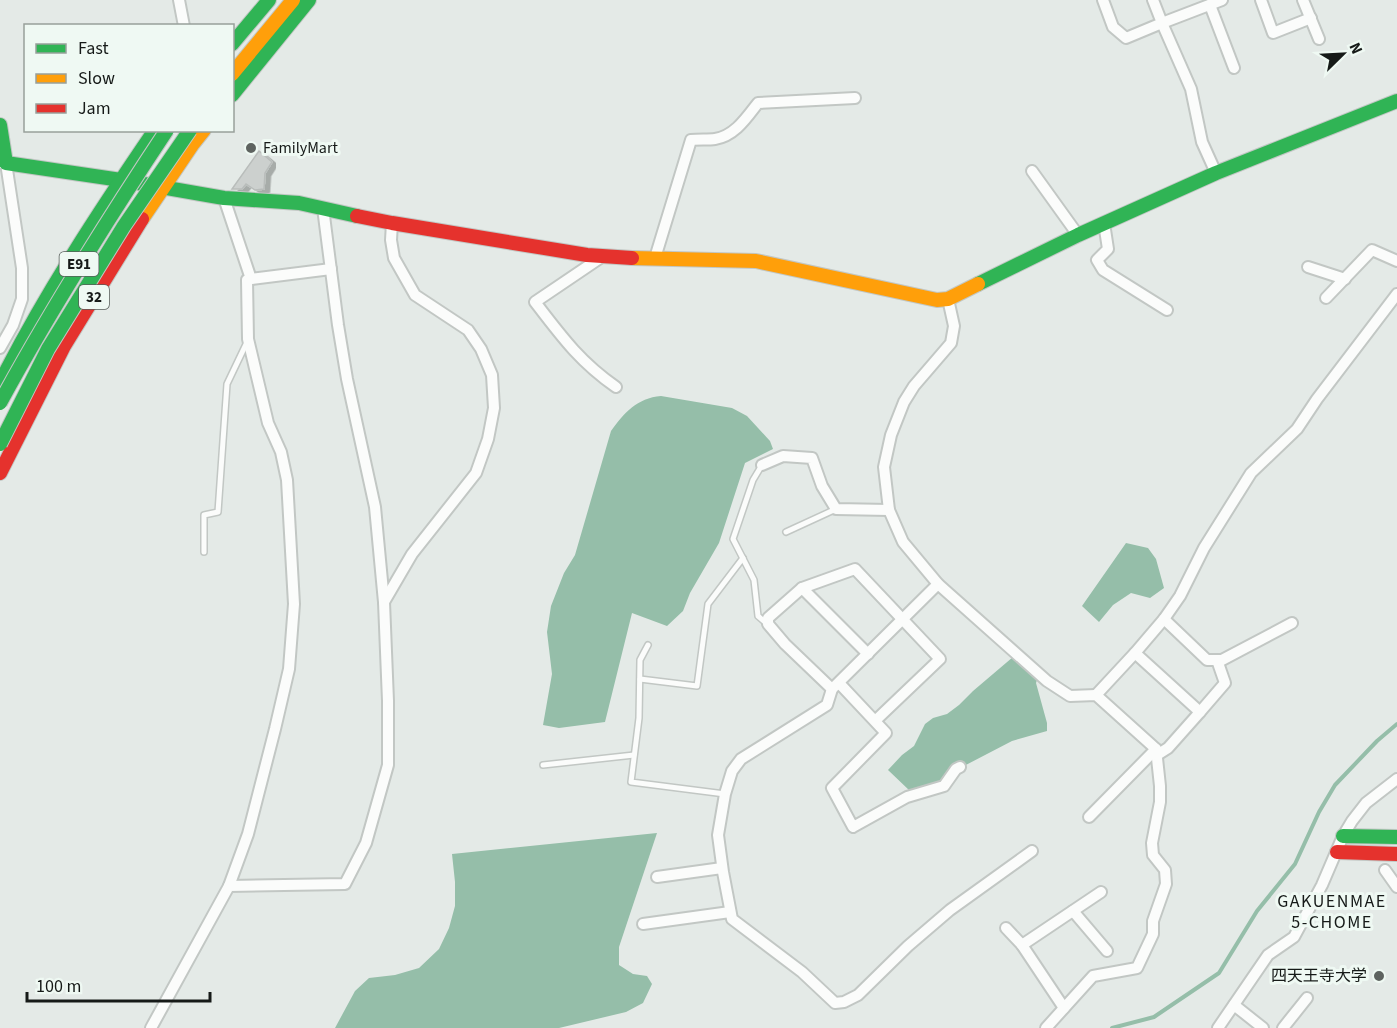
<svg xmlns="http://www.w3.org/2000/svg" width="1397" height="1028" font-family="'Source Sans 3','Noto Sans JP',sans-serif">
<defs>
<filter id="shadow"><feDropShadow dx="5.5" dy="3" stdDeviation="0" flood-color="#0004"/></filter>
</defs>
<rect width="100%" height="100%" fill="#e4eae7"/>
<g fill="#95bea9">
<path d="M 661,396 L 732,408 L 747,416 L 770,441 L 773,449 L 745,463 L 719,543 L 690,593 L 683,611 L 667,626 L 632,613 L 605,722 L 559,728 L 543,725 L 552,674 L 547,632 L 551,606 L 564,573 L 575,555 L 611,431 C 624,413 637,398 661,396 Z"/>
<path d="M 1126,543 L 1148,548 L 1156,559 L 1164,588 L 1150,598 L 1131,593 L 1113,605 L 1099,622 L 1082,606 Z"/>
<path d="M 1013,657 L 1037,680 L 1036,683 L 1047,723 L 1047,731 L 1012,741 L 962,767 L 942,781 L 910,791 L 888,770 L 902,755 L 914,746 L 925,724 L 933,718 L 947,714 L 959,705 L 973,691 Z"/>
<path d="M 657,833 L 619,947 L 619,965 L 633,974 L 647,976 L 652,984 L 643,1003 L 626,1012 L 559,1028 L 335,1028 L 355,991 L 369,978 L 395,975 L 419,968 L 439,949 L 449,928 L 455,906 L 455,882 L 452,854 Z"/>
</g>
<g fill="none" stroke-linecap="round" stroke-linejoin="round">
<path stroke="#95bea9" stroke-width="4" d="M 1112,1028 L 1154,1017 L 1219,973 L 1257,911 L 1295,864 L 1319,812 L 1335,785 L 1377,741 L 1397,724"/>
</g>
<path fill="#ccd0ce" stroke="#b9bdbb" stroke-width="1.5" filter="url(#shadow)" d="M 259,151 L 272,162 L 265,173 L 264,189 L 255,190 L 246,184 L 242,189 L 232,189 Z"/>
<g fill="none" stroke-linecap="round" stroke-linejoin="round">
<g stroke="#c2c7c4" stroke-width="8">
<g id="lane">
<path d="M 762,465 L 753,480 L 733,539 L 754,580 L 758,616 L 766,623"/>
<path d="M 786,532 L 836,509"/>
<path d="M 204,552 L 204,515 L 218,512 L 227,384 L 248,340"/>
<path d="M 648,645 L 640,660 L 639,718 L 631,782 L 725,794"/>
<path d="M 640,679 L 697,686 L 708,604 L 743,558"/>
<path d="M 543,765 L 634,755"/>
</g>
</g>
<g stroke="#c2c7c4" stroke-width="14">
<g id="street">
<path d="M 179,0 L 184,26"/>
<path d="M 1103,0 L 1113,27 L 1126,38 L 1162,23 L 1153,0"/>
<path d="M 1261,0 L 1273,33 L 1311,18"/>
<path d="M 1303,0 L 1319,39"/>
<path d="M 1210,5 L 1234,68"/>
<path d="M 1032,171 L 1078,235"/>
<path d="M 1216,173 L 1202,142 L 1191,89 L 1162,23 L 1222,0"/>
<path d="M 224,198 L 251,279 L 331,269"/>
<path d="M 323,208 L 338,325 L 347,379 L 375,507 L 384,602"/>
<path d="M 1104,223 L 1108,249 L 1097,260 L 1103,270 L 1167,310"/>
<path d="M 603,256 L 535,302 C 561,336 580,362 616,387"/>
<path d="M 655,258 L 691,140 C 699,139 708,140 715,139 C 735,136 747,117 758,103 L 855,98"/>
<path d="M 1308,267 L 1345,279"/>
<path d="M 1326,298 L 1372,250 L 1397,261"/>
<path d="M 948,299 L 954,326 L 951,343 L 914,386 L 904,402 L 891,435 L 884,467 L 889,510 L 903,542 L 938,584 L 1047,681 L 1070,696 L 1096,695 L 1156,749 L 1160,786 L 1160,802 L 1152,843 L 1153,855 L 1165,870 L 1166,884 L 1153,921 L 1153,934 L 1137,968 L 1093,976 L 1046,1028"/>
<path d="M 0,348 L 13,325 L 22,299 L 22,268 L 6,163 L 0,163"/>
<path d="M 762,465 L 783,456 L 812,458 L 822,486 L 836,509 L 889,510"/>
<path d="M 938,584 L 832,689 L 827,705 L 741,759 L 732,771 L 725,794 L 718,835 L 723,872 L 732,919 L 802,972 L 835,1003 L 844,1002 L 858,995 L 908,946 L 950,910 L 1032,851"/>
<path d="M 802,588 L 868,654"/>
<path d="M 1164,619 L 1207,660 L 1222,660 L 1292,623"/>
<path d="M 1135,653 L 1200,712 L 1168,748 L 1157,755"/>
<path d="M 839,683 L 886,733 L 832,788 L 853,827 L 907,797 L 944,786 L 956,769 L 960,767"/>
<path d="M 832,689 L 785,644 L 768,624 L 768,618 L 802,588 L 855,569 L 940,659 L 876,720"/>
<path d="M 1096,695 L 1135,653 L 1164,619 L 1180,596 L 1204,548 L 1251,473 L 1297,429 L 1317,399 L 1397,294"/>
<path d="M 1200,712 L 1225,683 L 1217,660"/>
<path d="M 1089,817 L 1156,749"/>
<path d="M 1385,870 L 1397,887"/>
<path d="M 657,877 L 722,868"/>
<path d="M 229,886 L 248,834 L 275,729 L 289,669 L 294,604 L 287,480 L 281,452 L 268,423 L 248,339 L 247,280 L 251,279"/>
<path d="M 1073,911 L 1107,951"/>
<path d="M 643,924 L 730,912"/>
<path d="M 1006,928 L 1022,945 L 1064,1008"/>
<path d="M 1022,945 L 1101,892"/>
<path d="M 1234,1005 L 1263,1028"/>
<path d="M 151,1028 L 229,886 L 345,884 L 366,843 L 388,765 L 388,701 L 384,602 L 412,554 L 476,473 L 488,439 L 494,408 L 492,375 L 481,349 L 468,330 L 415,295 L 394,258 L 391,240 L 392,223"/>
<path d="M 1218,1028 L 1268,955 L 1294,937 L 1322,885 L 1343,836 L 1352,821 L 1366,803 L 1397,779"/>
<path d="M 1283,1028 L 1307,998"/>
</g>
</g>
<g stroke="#c2c7c4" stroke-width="16">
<g id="fast">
<path d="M 232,44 L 269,0"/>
<path d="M 232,95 L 309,0"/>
<path d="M 0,125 L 6,163 L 121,180 L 224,198 L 299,203 L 357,216"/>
<path d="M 978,284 L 1078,235 L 1216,173 L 1397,101"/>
<path d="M 0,383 C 45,294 99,212 155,130"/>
<path d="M 1343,836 L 1397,837"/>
</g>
</g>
<g stroke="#c2c7c4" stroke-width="16">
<g id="slow">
<path d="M 232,74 L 293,0"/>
<path d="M 142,219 L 192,145 L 204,130"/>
<path d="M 632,258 L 756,261 L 937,300 L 948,299 L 978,284"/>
</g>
</g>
<g stroke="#c2c7c4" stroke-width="16">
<g id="jam">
<path d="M 357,216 L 392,223 L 587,255 L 632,258"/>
<path d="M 0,473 L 64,346 L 142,219"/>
<path d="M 1337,852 L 1397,854"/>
</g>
</g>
<use href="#lane" stroke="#fbfcfb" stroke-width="5"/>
<use href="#street" stroke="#fbfcfb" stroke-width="10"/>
<use href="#fast" stroke="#30b455" stroke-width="14"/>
<use href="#slow" stroke="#ff9f0a" stroke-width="14"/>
<use href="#jam" stroke="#e5322d" stroke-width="14"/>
<g stroke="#c2c7c4" stroke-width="16" stroke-linecap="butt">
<g id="fast-bridge">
<path d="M 0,403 C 51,309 108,219 167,130"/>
<path d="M 0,444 L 48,349 L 124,226 L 190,130"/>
</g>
</g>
<use href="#fast-bridge" stroke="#30b455" stroke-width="14"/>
</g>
<g fill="#5e6360" stroke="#eff9f3" stroke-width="2">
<circle cx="251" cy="148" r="6"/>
<circle cx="1379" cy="976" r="6"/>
</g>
<g text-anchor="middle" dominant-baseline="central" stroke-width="6" stroke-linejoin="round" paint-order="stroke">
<g fill="#eff9f3" stroke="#575d5a" stroke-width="1.5">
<rect x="59.5" y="252" width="39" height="24" rx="4.5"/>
<rect x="79" y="285" width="30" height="24" rx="4.5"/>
</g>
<g font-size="15" font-weight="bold" fill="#161a18">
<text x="79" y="264">E91</text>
<text x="94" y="297">32</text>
</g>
<g font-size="16" fill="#161a18" stroke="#eff9f3" text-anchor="start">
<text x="263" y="148">FamilyMart</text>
<text x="1367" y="976" text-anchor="end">四天王寺大学</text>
</g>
<g font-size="18" letter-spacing="1.5" fill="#161a18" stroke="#eff9f3">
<text x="1332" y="901">GAKUENMAE<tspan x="1332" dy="21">5-CHOME</tspan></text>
</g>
</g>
<rect x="24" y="24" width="210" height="108" fill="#eff9f3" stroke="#98a09b" stroke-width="1.5"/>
<rect x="36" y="44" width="30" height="9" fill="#30b455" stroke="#98a09b" stroke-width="1.5"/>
<text x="78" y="54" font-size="18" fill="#161a18">Fast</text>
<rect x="36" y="74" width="30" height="9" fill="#ff9f0a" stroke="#98a09b" stroke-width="1.5"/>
<text x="78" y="84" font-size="18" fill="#161a18">Slow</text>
<rect x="36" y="104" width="30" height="9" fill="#e5322d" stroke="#98a09b" stroke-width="1.5"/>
<text x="78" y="114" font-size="18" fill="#161a18">Jam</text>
<g transform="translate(1343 54) rotate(66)" stroke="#eff9f3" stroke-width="4.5" paint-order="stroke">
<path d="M0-4.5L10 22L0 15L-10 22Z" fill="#161a18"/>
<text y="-9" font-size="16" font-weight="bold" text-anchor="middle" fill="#161a18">N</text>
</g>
<path d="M27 992v9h183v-9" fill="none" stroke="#161a18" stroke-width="3"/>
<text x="36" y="992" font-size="18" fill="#161a18" stroke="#eff9f3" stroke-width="4.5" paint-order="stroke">100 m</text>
</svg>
